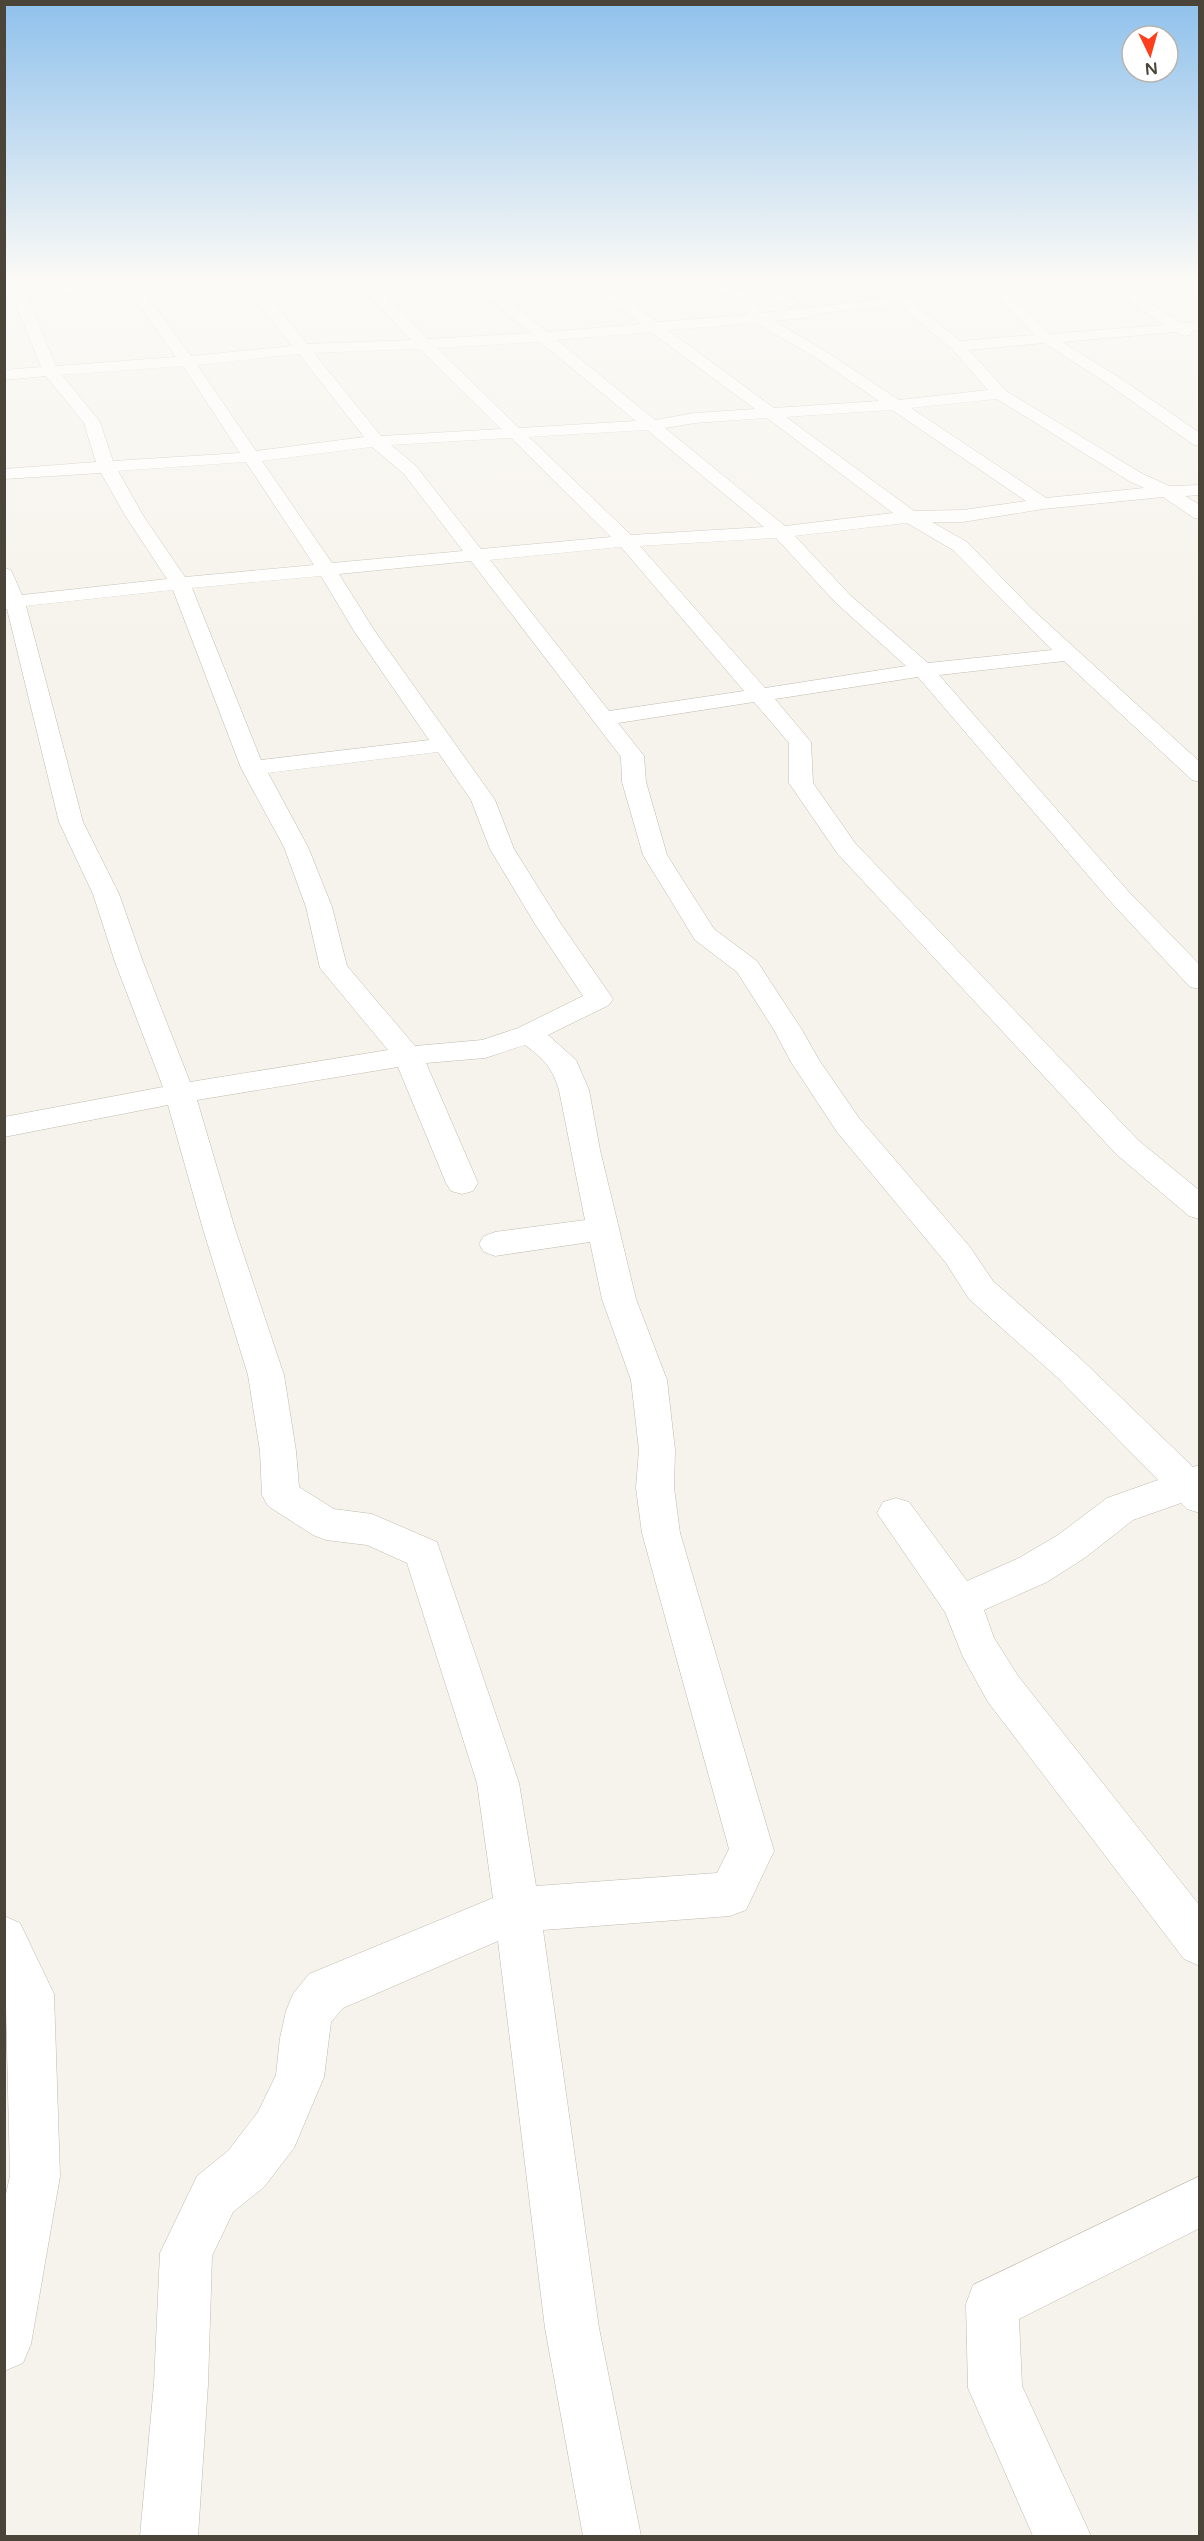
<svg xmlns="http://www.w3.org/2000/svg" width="1204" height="2541" font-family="'Varela Round',sans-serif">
<rect width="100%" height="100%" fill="#f6f3ec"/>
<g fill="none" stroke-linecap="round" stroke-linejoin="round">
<g stroke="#c2bbae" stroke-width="1">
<g id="minor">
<path d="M 4,277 L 16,277 L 23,288 L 122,281 L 119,277 L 133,277 L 136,280 L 189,277 L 260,277 L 256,280 L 307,344 L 411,340 L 352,277 L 367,277 L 428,339 L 530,333 L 464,277 L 479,277 L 547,332 L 641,324 L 580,277 L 596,277 L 657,322 L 748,315 L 733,297 L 710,290 L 693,277 L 709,277 L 720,284 L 743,291 L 763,313 L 890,298 L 867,277 L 882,277 L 960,341 L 1034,335 L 994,293 L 973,277 L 989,277 L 1004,287 L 1050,334 L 1164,325 L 1095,277 L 1111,277 L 1181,323 L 1200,322 L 1200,330 L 1192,331 L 1190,335 L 1185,336 L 1176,332 L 1062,342 L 1117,376 L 1200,433 L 1200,446 L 1194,445 L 1105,382 L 1044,343 L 969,350 L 1006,391 L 1141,473 L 1169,486 L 1200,485 L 1200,495 L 1185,496 L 1200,505 L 1200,519 L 1194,518 L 1163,497 L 1043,509 L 963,522 L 932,522 L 967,542 L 1032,609 L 1200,762 L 1200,782 L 1192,780 L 1064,661 L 939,675 L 1128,891 L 1200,965 L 1200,989 L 1190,987 L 1110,901 L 918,677 L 775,699 L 811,742 L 813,783 L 855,843 L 1138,1140 L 1200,1191 L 1200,1219 L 1189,1216 L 1116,1154 L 837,853 L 789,783 L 789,743 L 754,702 L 618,723 L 644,756 L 646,782 L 667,855 L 714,929 L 757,961 L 802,1030 L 819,1060 L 859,1118 L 970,1247 L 993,1281 L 1082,1360 L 1193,1467 L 1200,1465 L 1200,1513 L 1187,1509 L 1181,1503 L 1133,1520 L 1086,1557 L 1047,1582 L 984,1610 L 994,1638 L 1018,1676 L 1200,1906 L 1200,1966 L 1184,1959 L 988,1702 L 963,1657 L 945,1612 L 877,1513 L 883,1502 L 896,1498 L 909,1502 L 967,1581 L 1019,1558 L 1058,1535 L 1107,1498 L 1158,1480 L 1058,1378 L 969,1299 L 946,1263 L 837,1132 L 791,1062 L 774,1030 L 737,972 L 695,940 L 643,855 L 622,782 L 621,757 L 471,561 L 339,574 L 374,630 L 495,800 L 514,849 L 561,924 L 613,999 L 609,1005 L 548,1035 L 576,1060 L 589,1090 L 600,1150 L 636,1299 L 667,1380 L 675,1450 L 674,1488 L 680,1533 L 774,1851 L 746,1910 L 730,1916 L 543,1930 L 599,2328 L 641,2536 L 583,2536 L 545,2328 L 498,1941 L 343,2008 L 331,2022 L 324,2077 L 294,2148 L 264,2187 L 233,2212 L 212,2256 L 208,2384 L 198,2536 L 140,2536 L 154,2384 L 160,2253 L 197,2176 L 228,2151 L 258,2112 L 276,2075 L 280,2038 L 286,2011 L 293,1994 L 309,1974 L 493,1898 L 477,1783 L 407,1563 L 367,1545 L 326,1540 L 313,1535 L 268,1506 L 262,1495 L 260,1451 L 248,1375 L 203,1229 L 168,1105 L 4,1137 L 4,1117 L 163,1087 L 115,962 L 93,894 L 59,822 L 7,609 L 4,609 L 4,568 L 11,570 L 22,595 L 167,579 L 126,517 L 101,473 L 4,479 L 4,469 L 96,462 L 84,423 L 46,376 L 4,380 L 4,370 L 41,367 L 13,297 L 4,297 L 4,289 L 9,288 ZM 237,282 L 243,283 L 292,346 L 191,356 L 141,288 ZM 128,289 L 176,357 L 56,366 L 27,296 ZM 899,305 L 952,349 L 988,390 L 899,400 L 825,351 L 774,321 L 804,318 L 822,313 ZM 756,323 L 815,357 L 879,401 L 774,408 L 668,330 ZM 651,332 L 755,409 L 695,413 L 655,420 L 557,340 ZM 540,342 L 636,421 L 519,428 L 437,348 ZM 420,349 L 501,429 L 381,436 L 314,353 ZM 299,354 L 364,437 L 256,451 L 197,365 ZM 183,366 L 240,453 L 113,461 L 100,422 L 62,375 ZM 997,399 L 1129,481 L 1144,488 L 1046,498 L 911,408 ZM 892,410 L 1026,501 L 963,510 L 914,511 L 786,417 ZM 767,418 L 893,513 L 785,526 L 665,428 L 695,423 ZM 647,430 L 764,527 L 631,535 L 529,437 ZM 511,438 L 611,537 L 481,549 L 416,466 L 391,445 ZM 372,447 L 404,474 L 463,551 L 332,563 L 262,461 ZM 246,462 L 314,565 L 185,577 L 144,517 L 118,471 ZM 907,523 L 953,550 L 1052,650 L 928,663 L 850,595 L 795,536 ZM 776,538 L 836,603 L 906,666 L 765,688 L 640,546 ZM 621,547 L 744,691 L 609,711 L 490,560 ZM 321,576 L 354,631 L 429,740 L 261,760 L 192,588 ZM 173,590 L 241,768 L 284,847 L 306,907 L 320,968 L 388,1050 L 190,1082 L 143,962 L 119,894 L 83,822 L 26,606 ZM 438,752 L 471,800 L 490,849 L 535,924 L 583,996 L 518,1028 L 482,1040 L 415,1046 L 347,966 L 332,907 L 308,847 L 268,773 ZM 525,1045 C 544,1059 552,1067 559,1090 L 585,1220 L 495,1232 L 484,1236 L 479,1244 L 484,1252 L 495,1256 L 590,1242 L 602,1299 L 631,1380 L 639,1450 L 636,1488 L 642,1533 L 729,1849 L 717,1873 L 536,1886 L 519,1783 L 437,1542 L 372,1514 L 334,1509 L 299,1487 L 296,1451 L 284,1375 L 235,1229 L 197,1100 L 398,1067 L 446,1183 L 451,1191 L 462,1194 L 473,1191 L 478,1183 L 426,1063 L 485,1058 Z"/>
<path d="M 748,277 L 763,277 L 799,303 L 792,307 L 787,306 L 759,289 Z"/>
<path d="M 4,1916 L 20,1923 L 54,1994 L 60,2176 L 31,2344 L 23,2363 L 4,2371 L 4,2203 L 10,2176 Z"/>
<path d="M 1200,2176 L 1200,2228 L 1019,2319 L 1022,2386 L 1091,2536 L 1033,2536 L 968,2388 L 966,2304 L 973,2285 Z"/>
</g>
</g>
<use href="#minor" fill="#fff" fill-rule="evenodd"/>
</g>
<linearGradient id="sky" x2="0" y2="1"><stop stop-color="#8fc1ec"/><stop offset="0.44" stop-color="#fbfaf6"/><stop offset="1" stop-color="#fbfaf6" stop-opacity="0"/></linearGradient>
<rect width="1204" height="633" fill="url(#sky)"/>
<rect width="1204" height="2541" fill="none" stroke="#4b4439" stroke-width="12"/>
<g transform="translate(1150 54) rotate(175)"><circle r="28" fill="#ffffff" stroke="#b7b4b0" stroke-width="1.5"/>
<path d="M0-4.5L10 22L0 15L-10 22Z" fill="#fc3f1d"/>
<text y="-9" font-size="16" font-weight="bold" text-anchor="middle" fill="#4b4439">N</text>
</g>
</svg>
